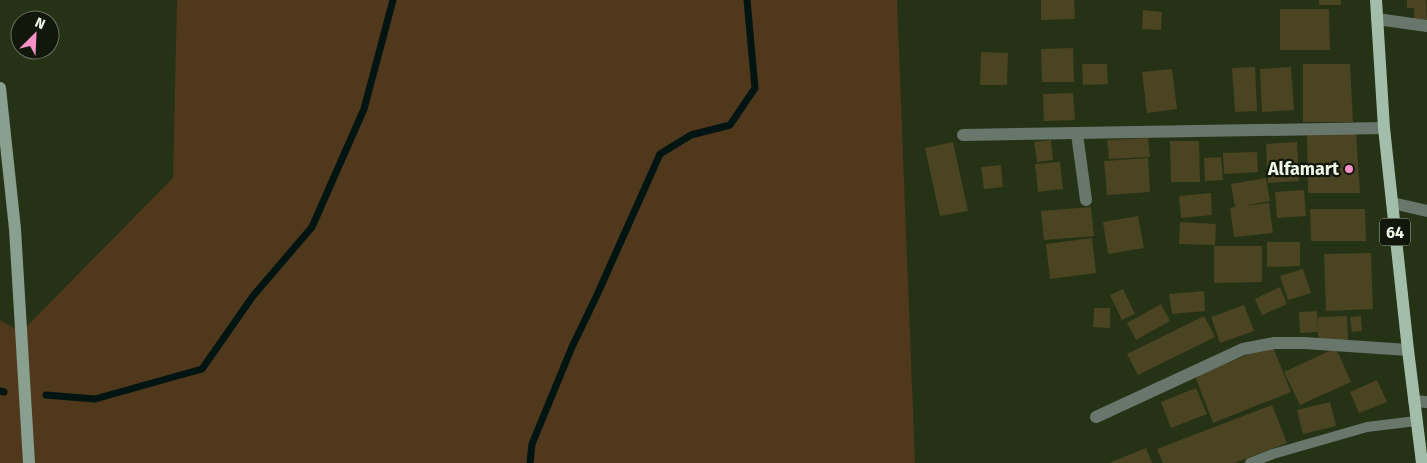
<svg xmlns="http://www.w3.org/2000/svg" width="1427" height="463" font-family="'Fira Sans',sans-serif">
<rect width="100%" height="100%" fill="#263215"/>
<path fill="#4f381b" d="M 177,0 L 897,0 L 915,463 L 0,463 L 0,320 L 21,332 L 173,178 Z"/>
<g fill="none" stroke-linecap="round" stroke-linejoin="round">
<g stroke="#001512" stroke-width="7">
<path d="M 0,391 L 4,392"/>
<path d="M 46,395 L 95,399 L 202,369 L 253,296 L 312,227 L 364,109 L 393,0"/>
<path d="M 530,463 L 532,444 L 572,347 L 597,295 L 660,154 L 691,135 L 730,125 L 755,88 L 747,0"/>
</g>
</g>
<g fill="#4a4423">
<path d="M 1041,0 L 1074,0 L 1075,19 L 1041,20 Z"/>
<rect x="1319" y="0" width="22" height="5"/>
<path d="M 1407,0 L 1426,0 L 1427,23 L 1414,23 L 1414,8 L 1421,8 L 1407,8 Z"/>
<path d="M 1280,9 L 1329,9 L 1330,50 L 1280,50 Z"/>
<path d="M 1143,10 L 1162,12 L 1161,30 L 1142,29 Z"/>
<path d="M 1073,48 L 1074,82 L 1042,82 L 1041,49 Z"/>
<path d="M 981,52 L 1008,53 L 1007,85 L 980,85 Z"/>
<path d="M 1082,64 L 1107,64 L 1108,84 L 1083,85 Z"/>
<path d="M 1303,64 L 1350,64 L 1353,122 L 1303,122 Z"/>
<path d="M 1255,67 L 1257,111 L 1235,112 L 1232,68 Z"/>
<path d="M 1291,67 L 1294,110 L 1262,112 L 1260,69 Z"/>
<path d="M 1172,69 L 1177,109 L 1147,113 L 1142,72 Z"/>
<path d="M 1073,93 L 1075,120 L 1044,121 L 1043,94 Z"/>
<path d="M 1307,130 L 1356,132 L 1360,193 L 1308,193 Z"/>
<path d="M 1148,138 L 1150,157 L 1109,159 L 1107,140 Z"/>
<path d="M 1051,140 L 1053,160 L 1037,162 L 1034,142 Z"/>
<path d="M 1170,141 L 1199,141 L 1200,182 L 1171,182 Z"/>
<path d="M 953,142 L 968,211 L 940,216 L 925,148 Z"/>
<path d="M 1297,142 L 1299,181 L 1268,183 L 1266,144 Z"/>
<path d="M 1257,152 L 1258,172 L 1224,174 L 1223,153 Z"/>
<path d="M 1221,157 L 1223,180 L 1205,181 L 1204,158 Z"/>
<path d="M 1148,158 L 1150,192 L 1107,195 L 1104,161 Z"/>
<path d="M 1060,162 L 1063,189 L 1038,192 L 1035,164 Z"/>
<path d="M 1001,165 L 1003,187 L 984,189 L 981,167 Z"/>
<path d="M 1266,178 L 1270,201 L 1244,206 L 1269,203 L 1273,233 L 1234,237 L 1230,208 L 1235,207 L 1231,184 Z"/>
<path d="M 1304,190 L 1306,216 L 1277,218 L 1275,192 Z"/>
<path d="M 1211,193 L 1212,215 L 1181,218 L 1179,196 Z"/>
<path d="M 1091,207 L 1094,236 L 1044,240 L 1041,211 Z"/>
<path d="M 1310,209 L 1365,209 L 1366,241 L 1311,241 Z"/>
<path d="M 1138,216 L 1144,248 L 1108,254 L 1103,222 Z"/>
<path d="M 1180,222 L 1216,224 L 1215,245 L 1179,244 Z"/>
<path d="M 1092,238 L 1096,273 L 1050,279 L 1046,244 Z"/>
<path d="M 1267,242 L 1300,242 L 1300,266 L 1267,267 Z"/>
<path d="M 1214,246 L 1262,246 L 1262,282 L 1214,283 Z"/>
<path d="M 1371,253 L 1373,309 L 1326,311 L 1324,254 Z"/>
<path d="M 1303,269 L 1311,293 L 1288,300 L 1280,276 Z"/>
<path d="M 1280,287 L 1287,304 L 1262,315 L 1255,299 Z"/>
<path d="M 1123,289 L 1135,314 L 1122,320 L 1110,295 Z"/>
<path d="M 1204,291 L 1205,311 L 1172,314 L 1169,294 Z"/>
<path d="M 1161,304 L 1170,321 L 1136,340 L 1127,323 Z"/>
<path d="M 1244,305 L 1254,331 L 1220,343 L 1211,317 Z"/>
<path d="M 1094,308 L 1110,308 L 1110,328 L 1093,327 Z"/>
<path d="M 1317,311 L 1318,329 L 1318,317 L 1347,316 L 1348,341 L 1319,342 L 1318,332 L 1300,333 L 1299,312 Z"/>
<path d="M 1204,316 L 1215,337 L 1138,375 L 1127,354 Z"/>
<path d="M 1361,316 L 1362,331 L 1352,332 L 1350,317 Z"/>
<path d="M 1272,345 L 1291,392 L 1213,423 L 1195,376 Z"/>
<path d="M 1336,348 L 1351,382 L 1300,405 L 1284,372 Z"/>
<path d="M 1377,380 L 1387,402 L 1359,413 L 1350,392 Z"/>
<path d="M 1196,388 L 1207,414 L 1171,428 L 1161,402 Z"/>
<path d="M 1330,402 L 1336,426 L 1303,434 L 1297,410 Z"/>
<path d="M 1272,405 L 1287,443 L 1234,463 L 1163,463 L 1157,449 Z"/>
<path d="M 1146,448 L 1152,463 L 1109,463 Z"/>
</g>
<g fill="none" stroke-linecap="round" stroke-linejoin="round">
<path stroke="#68766c" stroke-width="10" d="M 1250,463 L 1273,454 L 1367,427 L 1416,421"/>
<g stroke="#68766c" stroke-width="12">
<path d="M 1377,19 L 1427,26"/>
<path d="M 1077,134 L 1086,200"/>
<path d="M 963,135 L 1384,128"/>
<path d="M 1392,203 L 1427,211"/>
<path d="M 1414,401 L 1427,402"/>
<path d="M 1096,417 L 1243,349 L 1274,343 L 1304,343 L 1408,350"/>
</g>
<path stroke="#899f8f" stroke-width="12" d="M 0,88 L 15,229 L 29,463"/>
<path stroke="#a2beaa" stroke-width="12" d="M 1376,0 L 1384,128 L 1408,350 L 1422,463"/>
</g>
<circle fill="#f990ca" stroke="#12170b" stroke-width="2" cx="1349" cy="169" r="5"/>
<g text-anchor="middle" dominant-baseline="central" stroke-width="4.5" stroke-linejoin="round" paint-order="stroke">
<rect fill="#12170b" stroke="#adb4a4" stroke-width="1" x="1380" y="218.5" width="30" height="27" rx="4"/>
<g font-size="16" font-weight="bold" fill="#f0f8e6">
<text x="1395" y="232">64</text>
</g>
<g font-size="18" font-weight="bold" fill="#f0f8e6" stroke="#12170b" text-anchor="end">
<text x="1339" y="169">Alfamart</text>
</g>
</g>
<g transform="translate(35 35) rotate(24)"><circle r="24" fill="#12170b" stroke="#6b7163"/>
<path d="M0-4L9 19L0 12L-9 19Z" fill="#f990ca"/>
<text y="-8" font-size="14" font-weight="bold" text-anchor="middle" fill="#f0f8e6">N</text>
</g>
</svg>
